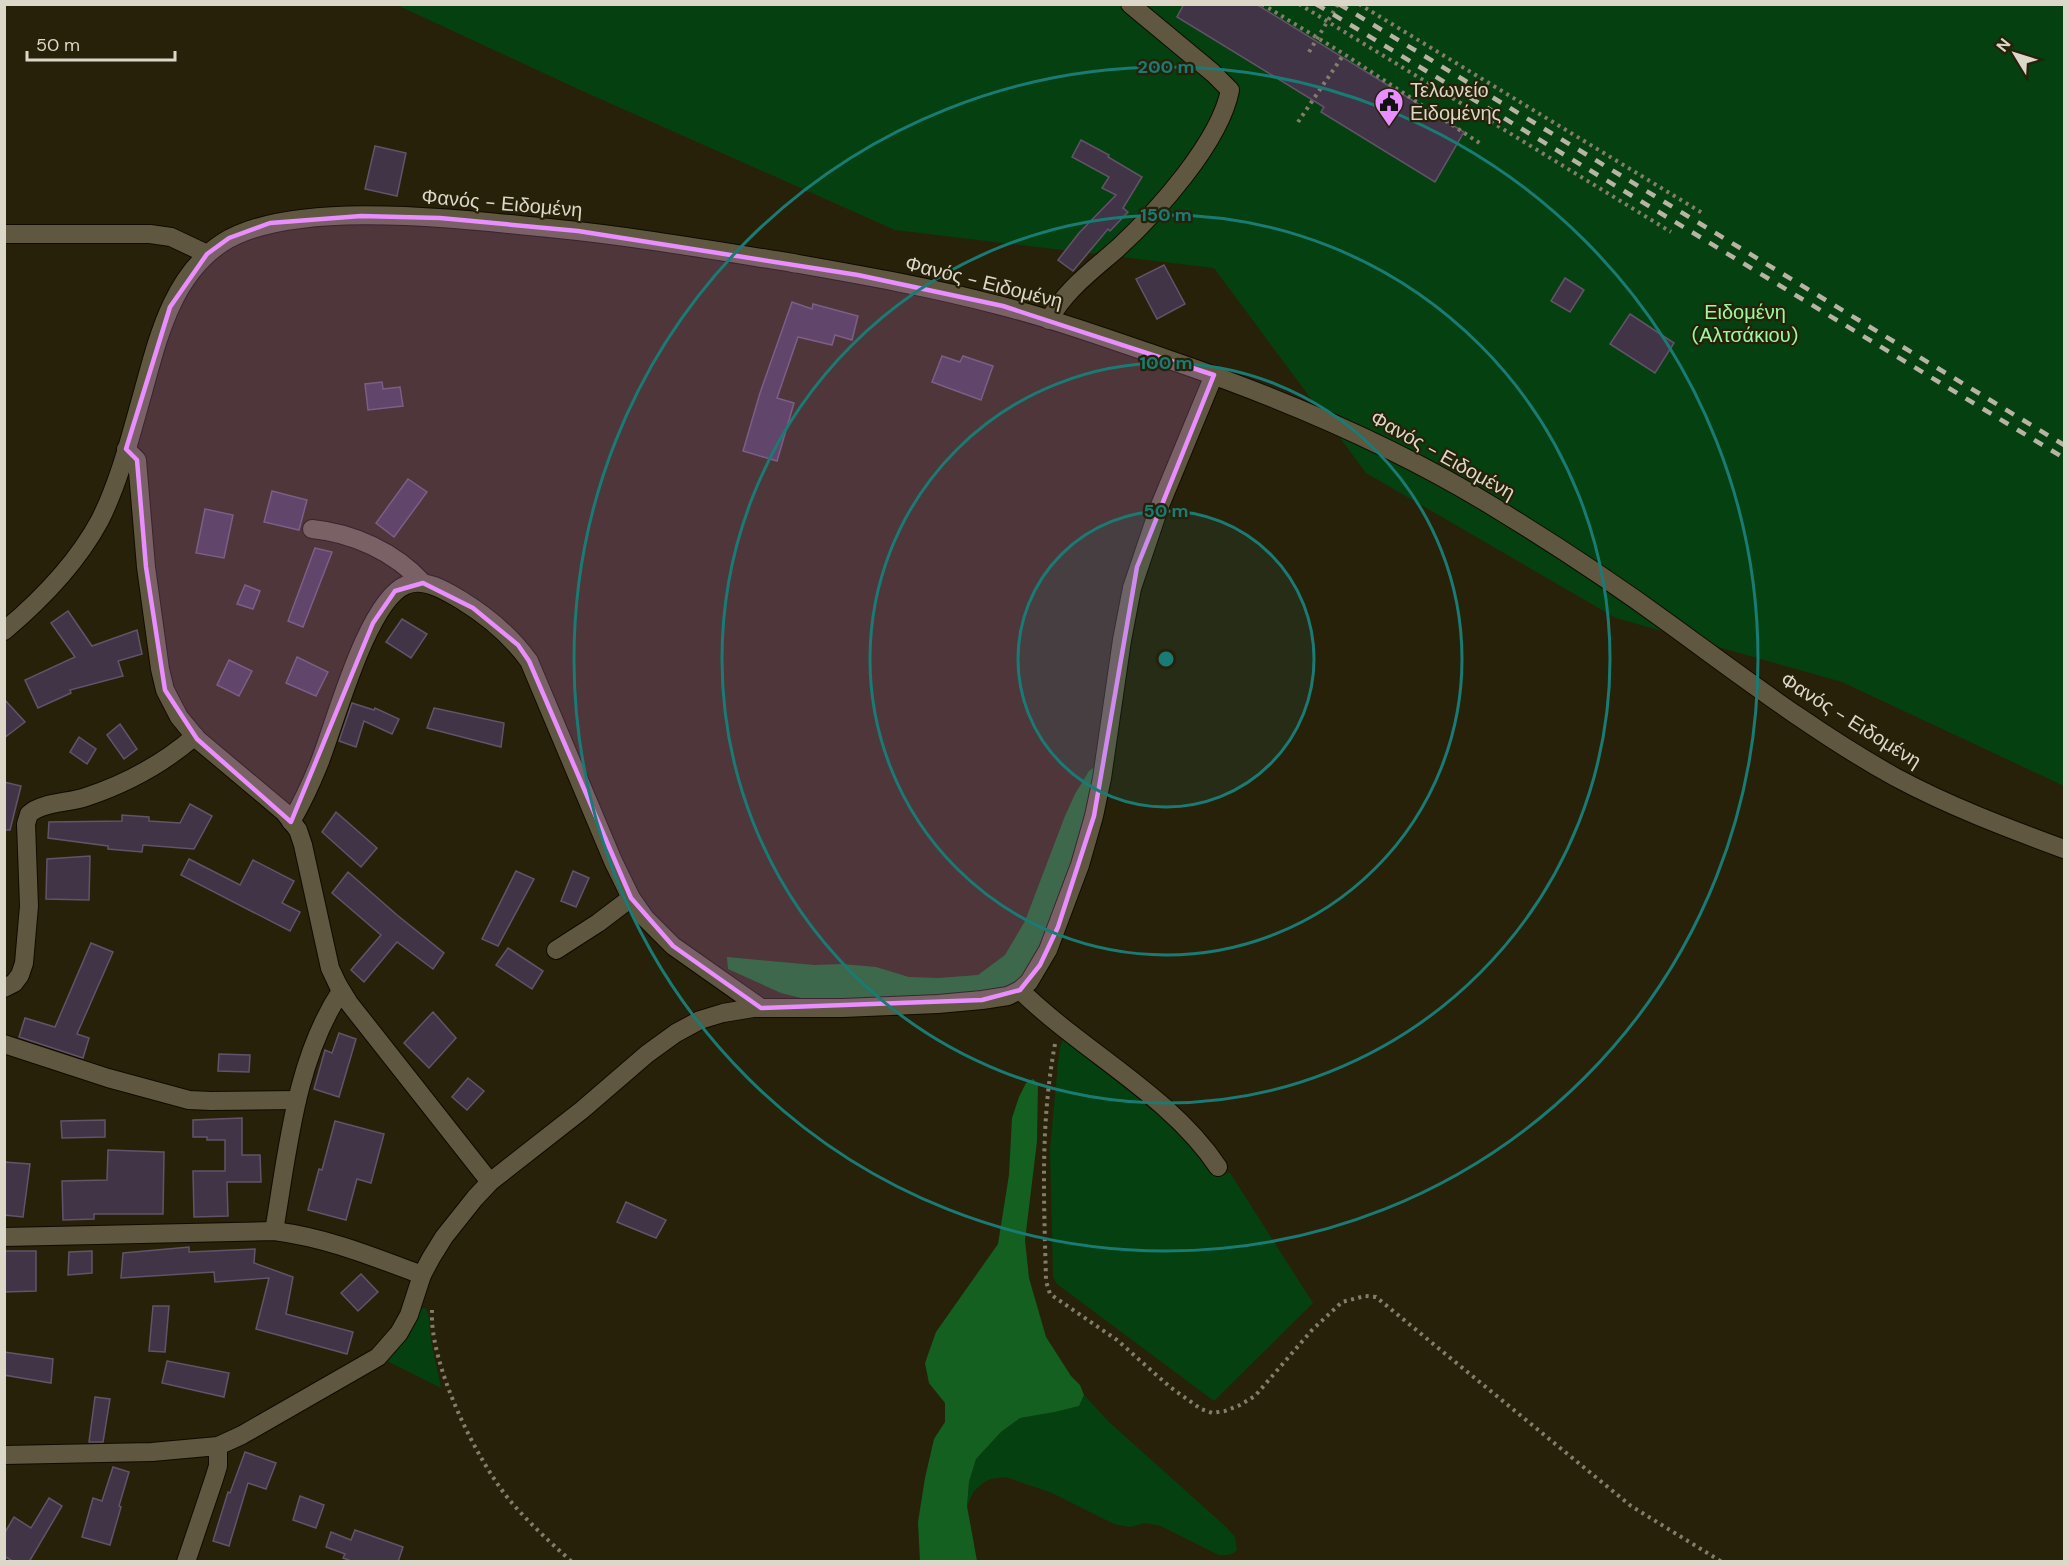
<svg xmlns="http://www.w3.org/2000/svg" width="2069" height="1566" font-family="'DM Sans',sans-serif">
<rect width="100%" height="100%" fill="#28210a"/>
<g fill="#054010">
<path d="M 397,5 L 2064,5 L 2064,786 L 1842,682 L 1616,618 L 1366,473 L 1214,268 L 895,230 L 578,89 Z"/>
<path d="M 1064,1036 L 1167,1117 L 1213,1170 L 1230,1173 L 1313,1303 L 1214,1401 L 1057,1284 L 1053,1277 L 1050,1149 L 1058,1063 L 1060,1047 Z"/>
<path d="M 424,1308 L 427,1310 L 429,1318 L 431,1341 L 441,1388 L 387,1361 C 403,1345 413,1330 420,1309 Z"/>
<path d="M 1084,1395 L 1109,1422 L 1226,1527 L 1235,1537 L 1237,1550 C 1231,1556 1226,1555 1219,1555 L 1161,1526 L 1145,1523 L 1130,1527 L 1114,1524 L 1052,1493 L 1006,1477 L 990,1479 L 983,1483 L 974,1491 L 967,1506 L 969,1482 L 976,1459 L 1001,1432 L 1020,1418 L 1055,1412 L 1079,1406 Z"/>
</g>
<g fill="#136020">
<path d="M 1100,763 L 1092,800 L 1043,949 L 1029,971 L 1010,987 L 934,999 L 805,999 L 781,993 L 728,969 L 727,957 L 814,965 L 842,964 L 876,967 L 909,977 L 938,978 L 978,975 L 1005,955 L 1025,921 L 1065,816 L 1075,794 L 1089,771 Z"/>
<path d="M 1033,1079 L 1038,1084 L 1037,1141 L 1025,1240 L 1029,1278 L 1046,1337 L 1071,1376 L 1080,1385 L 1084,1395 L 1079,1406 L 1055,1412 L 1020,1418 L 1001,1432 L 976,1459 L 969,1482 L 967,1506 L 977,1561 L 920,1561 L 918,1522 L 925,1478 L 934,1439 L 945,1422 L 945,1403 L 929,1383 L 925,1363 L 936,1332 L 998,1244 L 1009,1175 L 1012,1118 L 1019,1097 L 1026,1083 Z"/>
</g>
<g fill="#413447" stroke="#625369" stroke-width="1.5">
<path d="M 1184,4 L 1256,4 L 1464,132 L 1435,182 L 1321,112 L 1324,107 L 1177,17 Z"/>
<path d="M 1081,140 L 1109,155 L 1108,157 L 1142,177 L 1123,208 L 1128,212 L 1110,231 L 1108,229 L 1073,271 L 1058,260 L 1079,233 L 1116,195 L 1102,188 L 1109,177 L 1072,157 Z"/>
<path d="M 375,146 L 406,153 L 397,196 L 365,189 Z"/>
<path d="M 1164,265 L 1185,304 L 1157,319 L 1136,279 Z"/>
<path d="M 1565,278 L 1584,290 L 1570,312 L 1551,301 Z"/>
<path d="M 792,302 L 812,309 L 813,304 L 858,316 L 852,340 L 835,335 L 832,345 L 798,337 L 777,398 L 794,403 L 777,461 L 743,451 L 760,393 Z"/>
<path d="M 1630,314 L 1674,343 L 1655,373 L 1610,344 Z"/>
<path d="M 942,356 L 960,362 L 963,356 L 993,366 L 981,400 L 932,382 Z"/>
<path d="M 382,382 L 383,389 L 400,387 L 403,406 L 368,410 L 365,384 Z"/>
<path d="M 408,479 L 427,492 L 394,537 L 376,523 Z"/>
<path d="M 272,491 L 307,500 L 299,530 L 264,522 Z"/>
<path d="M 205,509 L 233,515 L 224,558 L 196,553 Z"/>
<path d="M 315,548 L 332,552 L 303,627 L 288,621 Z"/>
<path d="M 245,585 L 260,591 L 253,609 L 237,604 Z"/>
<path d="M 68,611 L 92,646 L 137,630 L 142,654 L 118,661 L 123,676 L 70,690 L 71,693 L 38,708 L 25,680 L 75,657 L 51,623 Z"/>
<path d="M 402,619 L 427,634 L 411,658 L 386,642 Z"/>
<path d="M 297,657 L 328,672 L 316,696 L 286,683 Z"/>
<path d="M 229,660 L 252,671 L 239,696 L 217,685 Z"/>
<path d="M 4,699 L 25,722 L 4,738 Z"/>
<path d="M 352,703 L 374,710 L 375,708 L 399,719 L 392,734 L 364,721 L 356,747 L 339,741 Z"/>
<path d="M 434,708 L 504,723 L 501,747 L 427,728 Z"/>
<path d="M 120,724 L 137,749 L 124,759 L 107,735 Z"/>
<path d="M 79,737 L 96,749 L 87,764 L 70,752 Z"/>
<path d="M 4,782 L 21,786 L 10,830 L 4,830 Z"/>
<path d="M 190,804 L 212,816 L 194,849 L 143,845 L 142,852 L 108,849 L 108,846 L 48,838 L 49,822 L 122,821 L 122,815 L 149,817 L 149,821 L 180,823 Z"/>
<path d="M 336,812 L 377,848 L 361,867 L 322,832 Z"/>
<path d="M 90,856 L 89,900 L 46,899 L 47,859 Z"/>
<path d="M 189,859 L 240,885 L 253,860 L 294,881 L 282,903 L 300,912 L 290,931 L 181,875 Z"/>
<path d="M 516,871 L 534,879 L 498,946 L 482,939 Z"/>
<path d="M 573,871 L 589,878 L 576,907 L 561,901 Z"/>
<path d="M 348,872 L 397,915 L 444,953 L 433,969 L 397,942 L 364,982 L 351,970 L 381,935 L 332,893 Z"/>
<path d="M 91,943 L 113,952 L 77,1034 L 89,1038 L 83,1058 L 19,1037 L 25,1018 L 55,1027 Z"/>
<path d="M 508,948 L 543,971 L 532,989 L 496,965 Z"/>
<path d="M 433,1012 L 456,1038 L 429,1068 L 404,1043 Z"/>
<path d="M 339,1033 L 356,1039 L 339,1097 L 314,1089 L 325,1050 L 332,1053 Z"/>
<path d="M 219,1054 L 250,1055 L 249,1072 L 218,1071 Z"/>
<path d="M 468,1078 L 484,1091 L 467,1110 L 452,1097 Z"/>
<path d="M 242,1118 L 242,1155 L 260,1155 L 261,1182 L 227,1182 L 228,1216 L 194,1217 L 193,1171 L 225,1171 L 225,1140 L 207,1140 L 207,1137 L 193,1137 L 193,1120 Z"/>
<path d="M 105,1120 L 105,1137 L 62,1138 L 61,1121 Z"/>
<path d="M 335,1121 L 384,1134 L 371,1183 L 357,1179 L 346,1220 L 308,1210 L 319,1169 L 322,1170 Z"/>
<path d="M 108,1150 L 164,1152 L 163,1214 L 94,1214 L 94,1219 L 63,1220 L 62,1181 L 107,1180 Z"/>
<path d="M 4,1162 L 30,1164 L 23,1217 L 4,1215 Z"/>
<path d="M 626,1202 L 666,1220 L 656,1238 L 617,1222 Z"/>
<path d="M 189,1247 L 189,1252 L 255,1249 L 254,1263 L 293,1277 L 286,1314 L 353,1332 L 347,1354 L 256,1329 L 269,1278 L 215,1282 L 214,1272 L 121,1278 L 123,1253 Z"/>
<path d="M 4,1251 L 36,1251 L 36,1291 L 4,1292 Z"/>
<path d="M 92,1251 L 92,1273 L 68,1275 L 69,1252 Z"/>
<path d="M 361,1274 L 378,1292 L 358,1311 L 341,1293 Z"/>
<path d="M 153,1306 L 169,1306 L 165,1352 L 149,1351 Z"/>
<path d="M 4,1352 L 53,1359 L 51,1383 L 4,1375 Z"/>
<path d="M 167,1361 L 229,1373 L 224,1397 L 162,1383 Z"/>
<path d="M 95,1397 L 110,1399 L 103,1442 L 89,1442 Z"/>
<path d="M 245,1452 L 276,1463 L 266,1489 L 248,1483 L 229,1546 L 213,1541 L 228,1492 L 230,1493 Z"/>
<path d="M 113,1467 L 129,1472 L 119,1506 L 121,1507 L 110,1545 L 82,1537 L 93,1498 L 102,1501 Z"/>
<path d="M 300,1496 L 324,1505 L 316,1528 L 293,1520 Z"/>
<path d="M 49,1498 L 62,1506 L 29,1562 L 14,1562 L 4,1556 L 4,1534 L 14,1517 L 31,1528 Z"/>
<path d="M 355,1530 L 403,1547 L 398,1562 L 354,1562 L 343,1558 L 345,1554 L 326,1547 L 331,1532 L 351,1540 Z"/>
</g>
<g fill="none" stroke-linecap="round" stroke-linejoin="round">
<g stroke="#100a00" stroke-width="20">
<g id="minor">
<path d="M 4,234 L 150,234 L 171,237 L 207,254"/>
<path d="M 1049,320 C 1065,290 1093,270 1118,248 C 1157,212 1220,142 1230,90 L 1213,73 L 1130,4"/>
<path d="M 126,449 L 137,460 L 146,567 L 160,669 L 165,690 L 179,717 L 197,739 L 284,812 L 298,830 L 303,845 L 330,968 L 338,985 L 349,1003 L 490,1182"/>
<path d="M 312,529 C 353,533 395,552 423,583"/>
<path d="M 4,631 C 41,600 77,563 100,520 C 120,480 131,434 143,392 C 158,338 172,276 222,243 C 293,197 465,220 549,228 C 631,236 712,250 793,263 C 861,275 930,287 998,305 C 1057,320 1115,341 1173,361 C 1286,400 1395,446 1497,509 C 1556,545 1615,584 1671,625 C 1744,678 1816,733 1895,777 C 1949,806 2007,828 2064,849"/>
<path d="M 291,822 C 302,803 311,784 319,764 C 335,724 367,601 406,585 C 423,577 446,591 461,600 C 487,616 511,636 529,661 L 613,861 L 631,898 L 645,918 L 673,946 L 761,1008"/>
<path d="M 556,950 L 598,923 L 631,898"/>
<path d="M 4,988 L 14,983 L 20,975 L 24,963 L 29,906 L 26,824 L 29,814 C 42,802 69,803 86,797 C 125,784 164,763 195,736"/>
<path d="M 1020,990 C 1082,1051 1170,1095 1218,1167"/>
<path d="M 4,1044 L 108,1078 L 189,1100 L 211,1101 L 297,1100"/>
<path d="M 274,1231 C 288,1150 295,1061 341,991"/>
<path d="M 4,1237 L 274,1231 C 328,1238 371,1256 422,1275"/>
<path d="M 4,1455 L 152,1452 L 218,1446 L 242,1435 L 378,1357 L 399,1333 L 409,1315 L 422,1275 L 431,1258 L 444,1237 L 475,1198 L 490,1182 L 582,1110 L 647,1054 L 676,1033 L 700,1020 L 723,1013 L 753,1008 L 843,1008 L 938,1004 L 982,1000 L 1008,996 L 1020,990 L 1029,982 L 1048,950 L 1080,865 L 1094,816 L 1102,778 L 1122,640 L 1132,588 L 1159,508 L 1214,375"/>
<path d="M 186,1562 L 214,1479 L 218,1466 L 218,1446"/>
</g>
</g>
<g stroke="#837d6b" stroke-width="4" stroke-dasharray="3 4.5" stroke-linecap="butt">
<path d="M 1262,4 L 1344,54 L 1481,144"/>
<path d="M 1299,4 L 1671,232"/>
<path d="M 1359,4 L 1704,214"/>
<path d="M 1309,52 L 1338,4"/>
<path d="M 1298,122 L 1344,54"/>
<path d="M 1055,1044 C 1040,1125 1044,1199 1046,1281 L 1050,1294 L 1117,1340 L 1170,1387 L 1201,1409 L 1212,1413 L 1225,1411 L 1240,1405 L 1255,1396 L 1312,1330 L 1342,1302 L 1365,1296 L 1376,1297 L 1631,1506 L 1722,1562"/>
<path d="M 432,1310 C 429,1364 477,1462 512,1503 C 530,1524 551,1543 572,1562"/>
</g>
<use href="#minor" stroke="#5f573f" stroke-width="18"/>
<g stroke="#b8b3a3" stroke-width="4.5" stroke-dasharray="10 10" stroke-linecap="butt">
<path d="M 1316,4 L 2064,458"/>
<path d="M 1339,4 L 2064,445"/>
</g>
</g>
<path fill="#e88eff" fill-opacity="0.2" stroke="#e88eff" stroke-width="4.5" stroke-linejoin="round" d="M 361,216 L 440,218 L 578,231 L 858,275 L 1003,306 L 1214,375 L 1137,567 L 1094,816 L 1058,927 L 1040,965 L 1020,990 L 982,1000 L 761,1008 L 673,946 L 631,898 L 529,661 L 518,645 L 473,608 L 423,583 L 395,591 L 373,623 L 291,822 L 197,739 L 165,690 L 146,567 L 137,460 L 126,449 L 170,307 L 207,254 L 229,238 L 270,223 Z"/>
<circle cx="1166" cy="659" r="148" fill="#197b73" fill-opacity=".12"/>
<g fill="none" stroke="#197b73" stroke-width="3">
<circle cx="1166" cy="659" r="148"/>
<circle cx="1166" cy="659" r="296"/>
<circle cx="1166" cy="659" r="444"/>
<circle cx="1166" cy="659" r="592"/>
</g>
<defs>
<g id="civic-pin" transform="scale(1.5)"><path d="M0 17L-7.5 6A9.5 9.5 0 1 1 7.5 6Z" fill="#e88eff" stroke="#28210a"/><path d="M-.6-6.5H3V-4.5H.6V-3L4-1V1h2V6H-6V1h2V-1L-.6-3ZM-1.2 2.5V6h2.4V2.5Z" fill="#111"/></g>
</defs>
<g fill-rule="evenodd">
<use href="#civic-pin" x="1389" y="102"/>
</g>
<g text-anchor="middle" dominant-baseline="central" stroke-width="4.5" stroke-linejoin="round" paint-order="stroke">
<g font-size="20" fill="#dbd7c9" stroke="#28210a" text-anchor="start">
<text x="1410" y="90">Τελωνείο<tspan x="1410" dy="23">Ειδομένης</tspan></text>
</g>
<g font-size="20" fill="#dbd7c9" stroke="#28210a">
<text transform="translate(502 203) rotate(5)">Φανός - Ειδομένη</text>
<text transform="translate(984 282) rotate(14)">Φανός - Ειδομένη</text>
<text transform="translate(1443 455) rotate(29)">Φανός - Ειδομένη</text>
<text transform="translate(1851 720) rotate(32)">Φανός - Ειδομένη</text>
</g>
<g font-size="20" fill="#9bfaa0" stroke="#28210a">
<text x="1745" y="312">Ειδομένη<tspan x="1745" dy="23">(Αλτσάκιου)</tspan></text>
</g>
</g>
<circle cx="1166" cy="659" r="9" fill="#197b73" stroke="#28210a" stroke-width="3"/>
<g font-size="18" text-anchor="middle" font-weight="bold" fill="#197b73" stroke="#28210a" stroke-width="4.5" stroke-linejoin="round" paint-order="stroke">
<text x="1166" y="73">200 m</text>
<text x="1166" y="221">150 m</text>
<text x="1166" y="369">100 m</text>
<text x="1166" y="517">50 m</text>
</g>
<rect width="2069" height="1566" fill="none" stroke="#dbd7c9" stroke-width="12"/>
<g transform="translate(2015 54) rotate(308)" stroke="#28210a" stroke-width="4.5" paint-order="stroke">
<path d="M0-4.5L10 22L0 15L-10 22Z" fill="#dbd7c9"/>
<text y="-9" font-size="16" font-weight="bold" text-anchor="middle" fill="#dbd7c9">N</text>
</g>
<path d="M27 51v9h148v-9" fill="none" stroke="#dbd7c9" stroke-width="3"/>
<text x="36" y="51" font-size="18" fill="#dbd7c9" stroke="#28210a" stroke-width="4.5" paint-order="stroke">50 m</text>
</svg>
